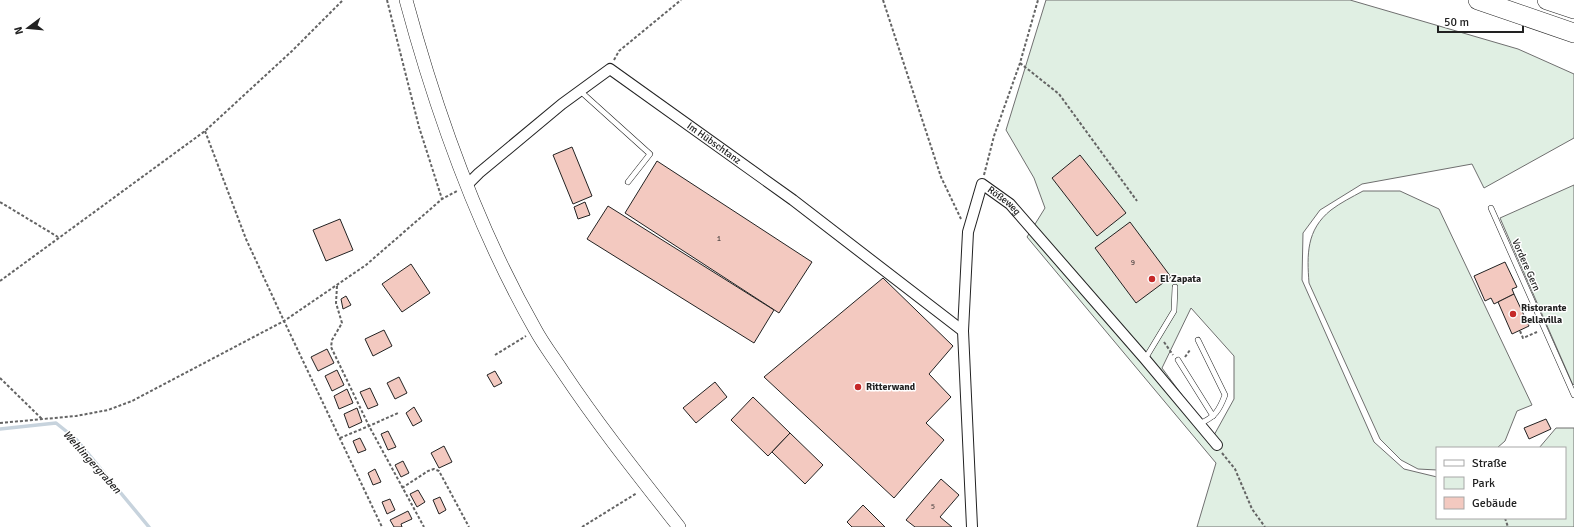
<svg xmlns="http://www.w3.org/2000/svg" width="1574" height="527" font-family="Signika,sans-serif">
<rect width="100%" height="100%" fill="#fff"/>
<g fill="#e0efe3" stroke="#6f6f6f" fill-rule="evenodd">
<path d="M 1046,0 L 1350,0 L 1518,49 L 1574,74 L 1574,138 L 1484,188 L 1472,164 L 1362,184 L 1320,210 L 1303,233 L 1302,280 L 1374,442 L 1404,469 L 1437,477 L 1437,518 L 1565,518 L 1565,448 L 1539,448 L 1556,428 L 1574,428 L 1574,527 L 1197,527 L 1216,463 L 1027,237 L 1045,208 L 1034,178 L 1006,130 ZM 1191,308 L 1234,356 L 1234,399 L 1213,437 L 1162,368 Z"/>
<path d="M 1574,185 L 1574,384 L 1573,385 L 1500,218 Z"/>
<path d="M 1363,191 L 1400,191 L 1439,209 L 1532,405 L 1517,411 L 1505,441 L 1497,448 L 1437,448 L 1437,470 L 1418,469 L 1401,460 L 1380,439 L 1309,283 C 1307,255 1306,230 1331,210 C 1340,203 1352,197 1363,191 Z"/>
</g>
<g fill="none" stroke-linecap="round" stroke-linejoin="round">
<path stroke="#c7d3dd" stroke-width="3.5" d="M 0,429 L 56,423 L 76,439 L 149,527"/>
</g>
<g fill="#f3c9c0" stroke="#222">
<path d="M 572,147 L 592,196 L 573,204 L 553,155 Z"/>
<path d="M 1080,155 L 1126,213 L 1097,236 L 1052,178 Z"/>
<path d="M 657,161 L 812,262 L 779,313 L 625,213 Z"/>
<path d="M 585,202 L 590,215 L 578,219 L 574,207 Z"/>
<path d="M 608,206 L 774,310 L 754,343 L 587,239 Z"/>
<path d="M 340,219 L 353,250 L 326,261 L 313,230 Z"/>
<path d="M 1130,222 L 1171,277 L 1136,303 L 1095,248 Z"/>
<path d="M 1505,262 L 1517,287 L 1512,289 L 1514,294 L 1494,304 L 1491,298 L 1485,301 L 1474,276 Z"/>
<path d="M 411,264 L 430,293 L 402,312 L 382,284 Z"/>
<path d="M 883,278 L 953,346 L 929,374 L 951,397 L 926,423 L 944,440 L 894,498 L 764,377 Z"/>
<path d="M 1514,294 L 1529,326 L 1512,334 L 1498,302 Z"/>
<path d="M 346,296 L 351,305 L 343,309 L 341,299 Z"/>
<path d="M 384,330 L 392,346 L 373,356 L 365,339 Z"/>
<path d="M 327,349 L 334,363 L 318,371 L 311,357 Z"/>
<path d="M 337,370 L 344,385 L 332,391 L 325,376 Z"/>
<path d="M 495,371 L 502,383 L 494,387 L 487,375 Z"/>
<path d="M 399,377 L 407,393 L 395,399 L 387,383 Z"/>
<path d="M 715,382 L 727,397 L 696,423 L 683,408 Z"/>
<path d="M 370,388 L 378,405 L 368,409 L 360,392 Z"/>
<path d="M 347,389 L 353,403 L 339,409 L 334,396 Z"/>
<path d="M 753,397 L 790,433 L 768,456 L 731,420 Z"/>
<path d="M 414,407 L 422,421 L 413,426 L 406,413 Z"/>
<path d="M 357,408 L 362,422 L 349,428 L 344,414 Z"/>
<path d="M 1546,419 L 1551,429 L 1529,439 L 1524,428 Z"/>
<path d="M 388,431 L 396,447 L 388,450 L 381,434 Z"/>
<path d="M 790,433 L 823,465 L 805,484 L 772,452 Z"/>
<path d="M 360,438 L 366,450 L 358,453 L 353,441 Z"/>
<path d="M 444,446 L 452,462 L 439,468 L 431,453 Z"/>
<path d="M 403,461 L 409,473 L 401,477 L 395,465 Z"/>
<path d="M 375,469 L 381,482 L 373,485 L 368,473 Z"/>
<path d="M 941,479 L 959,495 L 940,517 L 952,527 L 915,527 L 906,520 Z"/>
<path d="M 418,490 L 425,502 L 417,507 L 410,494 Z"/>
<path d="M 440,497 L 446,510 L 439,514 L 433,500 Z"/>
<path d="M 390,499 L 395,510 L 387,514 L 382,502 Z"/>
<path d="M 863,505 L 885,527 L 852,527 L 847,522 Z"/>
<path d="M 408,511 L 412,519 L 401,524 L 402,527 L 394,527 L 390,520 Z"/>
</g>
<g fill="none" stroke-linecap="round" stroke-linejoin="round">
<g stroke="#222" stroke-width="6">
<g id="service">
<path d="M 579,90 L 650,154 L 628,182"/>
<path d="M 1491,208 L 1574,395"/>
<path d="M 1198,340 L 1225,395 C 1219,411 1215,417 1199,424"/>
<path d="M 1145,359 L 1174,311 L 1175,287"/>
<path d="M 1178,360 L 1213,416"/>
</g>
</g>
<g stroke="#222" stroke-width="12">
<g id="minor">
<path id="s1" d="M 467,185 L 479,173 L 562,104 L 610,69 L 793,200 L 963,331"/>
<path id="s2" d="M 972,527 L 963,331 L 968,232 L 982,184 L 1010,204 L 1145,359 L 1217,445"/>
</g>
</g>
<g stroke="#222" stroke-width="14">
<path id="tertiary" d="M 406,0 C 436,111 478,229 535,329 C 543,344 554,358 563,372 C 599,426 639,476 679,527"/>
</g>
<g stroke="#222" stroke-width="20">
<g id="motorway">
<path d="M 1478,0 L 1574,33"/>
<path d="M 1547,0 L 1574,9"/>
</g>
</g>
<g stroke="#646464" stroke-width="2" stroke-dasharray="3 2" stroke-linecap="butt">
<path d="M 387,0 L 419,127 L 442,199"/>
<path d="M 883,0 L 941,177 L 961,219"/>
<path d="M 614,60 L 619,51 L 681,0"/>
<path d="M 1020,63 L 1059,94 L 1137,201"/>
<path d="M 205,131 L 246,239 L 284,321 L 382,527"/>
<path d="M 984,175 L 994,136 L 1020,63 L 1038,0"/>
<path d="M 0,202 L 58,237"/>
<path d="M 0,281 L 205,131 L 292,51 L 343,0"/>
<path d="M 337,286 L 336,303 L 342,323 L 332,340 L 331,347 L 369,426 L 424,527"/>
<path d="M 1520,331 L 1523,338 L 1537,332"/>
<path d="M 1164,342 L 1173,355"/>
<path d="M 495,355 L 526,336"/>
<path d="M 1185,357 L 1190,350"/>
<path d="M 0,378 L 42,419"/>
<path d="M 0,423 L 76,416 L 108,410 L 132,401 L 284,321 L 366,265 L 442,199 L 457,191"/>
<path d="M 340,438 L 369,426 L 398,413"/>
<path d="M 1222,453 L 1235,469 L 1252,509 L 1265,527"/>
<path d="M 402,488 L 428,471 L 434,469 L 439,471 L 469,527"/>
<path d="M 1505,518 L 1508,527"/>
<path d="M 582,527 L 637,493"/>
</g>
<use href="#service" stroke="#fff" stroke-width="5"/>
<use href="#minor" stroke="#fff" stroke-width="10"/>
<use href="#tertiary" stroke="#fff" stroke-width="13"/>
<use href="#motorway" stroke="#fff" stroke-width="19"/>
</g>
<g fill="#c62828" stroke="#fff" stroke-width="1.5">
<circle cx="1152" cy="279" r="4"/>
<circle cx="1513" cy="314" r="4"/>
<circle cx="858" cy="387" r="4"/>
</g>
<g text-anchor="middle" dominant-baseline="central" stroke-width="3" stroke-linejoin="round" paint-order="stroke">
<g font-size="8" fill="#564c4a">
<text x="719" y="238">1</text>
<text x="1133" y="262">9</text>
<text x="933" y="506">5</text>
</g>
<g font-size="10" fill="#222" stroke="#fff">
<text stroke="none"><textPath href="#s1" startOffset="312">Im Hübschtanz</textPath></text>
<text stroke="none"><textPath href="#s2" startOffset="373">Rößeweg</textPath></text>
<text transform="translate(1526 265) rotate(66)">Vordere Gern</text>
</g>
<g font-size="10" font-weight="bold" fill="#222" stroke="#fff" text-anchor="start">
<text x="1160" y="279">El Zapata</text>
<text x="1521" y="308">Ristorante<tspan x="1521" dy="12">Bellavilla</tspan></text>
<text x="866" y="387">Ritterwand</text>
</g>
<g font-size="11" font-style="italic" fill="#222" stroke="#fff">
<text transform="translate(92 462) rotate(48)">Wehlingergraben</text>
</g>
</g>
<rect x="1436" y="447" width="130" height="72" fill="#ffffff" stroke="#a7a7a7"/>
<rect x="1444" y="460" width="20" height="6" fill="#ffffff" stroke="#a7a7a7"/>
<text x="1472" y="467" font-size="12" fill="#222222">Straße</text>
<rect x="1444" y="477" width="20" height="12" fill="#e0efe3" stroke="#a7a7a7"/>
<text x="1472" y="487" font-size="12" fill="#222222">Park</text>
<rect x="1444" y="497" width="20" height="12" fill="#f3c9c0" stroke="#a7a7a7"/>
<text x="1472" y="507" font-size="12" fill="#222222">Gebäude</text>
<g transform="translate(28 28) rotate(254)" stroke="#ffffff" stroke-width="3" paint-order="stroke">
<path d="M0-3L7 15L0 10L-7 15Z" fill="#222222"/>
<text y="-6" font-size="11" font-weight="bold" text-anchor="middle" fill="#222222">N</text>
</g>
<path d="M1438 26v6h85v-6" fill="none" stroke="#222222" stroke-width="2"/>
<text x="1444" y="26" font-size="12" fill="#222222" stroke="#ffffff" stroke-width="3" paint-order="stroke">50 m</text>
</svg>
